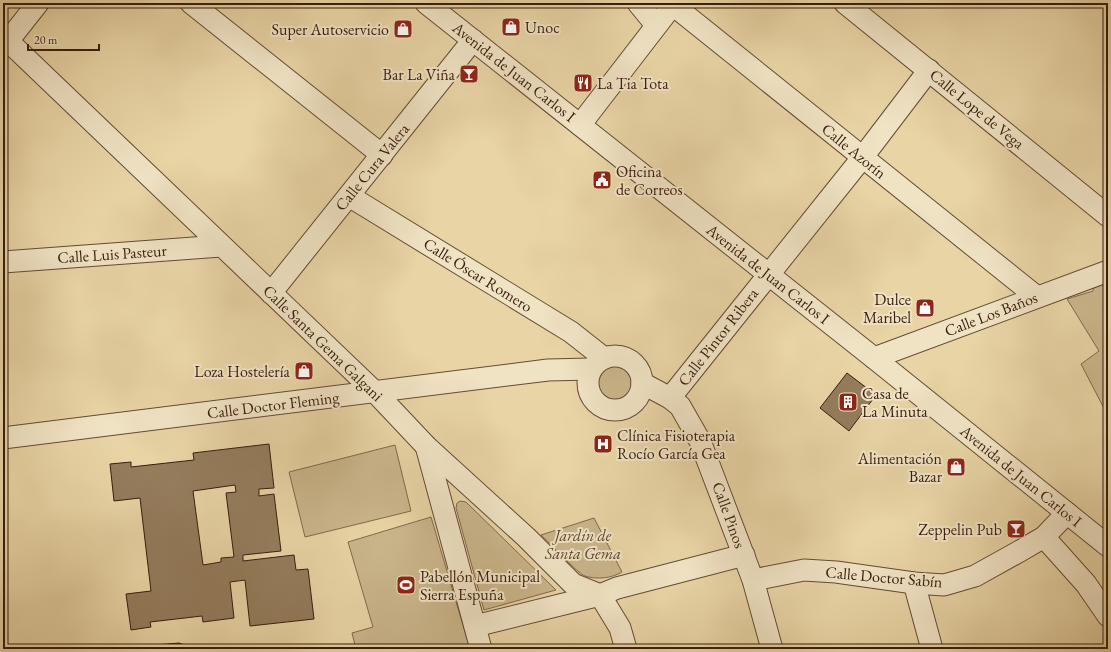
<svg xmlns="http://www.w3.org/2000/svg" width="1111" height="652" font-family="'EB Garamond',serif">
<rect width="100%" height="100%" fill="#e8d4a5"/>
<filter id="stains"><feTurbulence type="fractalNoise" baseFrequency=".005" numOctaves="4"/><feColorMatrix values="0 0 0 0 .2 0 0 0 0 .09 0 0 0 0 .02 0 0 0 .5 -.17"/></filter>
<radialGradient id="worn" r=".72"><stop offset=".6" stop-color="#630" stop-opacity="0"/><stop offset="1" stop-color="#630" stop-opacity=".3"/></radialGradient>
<g fill="#cab58b" stroke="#81694c">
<path d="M 1108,283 L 1108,416 L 1081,364 L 1099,351 L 1067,299 L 1093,291 L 1094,286 Z"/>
<circle cx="615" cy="384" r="23"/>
<path d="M 395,445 L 411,511 L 305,537 L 289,472 Z"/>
<path d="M 460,501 L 466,502 L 556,590 L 484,610 L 456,508 L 457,503 Z"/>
<path d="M 431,517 L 470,649 L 356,649 L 352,633 L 373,627 L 348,542 Z"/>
<path d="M 594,518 L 622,572 C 612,578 597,580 585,576 C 578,574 549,542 541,535 Z"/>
</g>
<g fill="#947c5c" stroke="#381d0d" fill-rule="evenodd">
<path d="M 847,373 L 876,395 L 849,431 L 820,408 Z"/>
<path d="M 269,444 L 274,488 L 259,489 L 259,496 L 274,494 L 281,551 L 243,555 L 243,561 L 294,555 L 296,570 L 308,569 L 314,619 L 250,626 L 245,580 L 230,582 L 234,618 L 203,622 L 202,616 L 150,622 L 151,627 L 131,630 L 126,594 L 151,591 L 140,498 L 114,501 L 110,464 L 131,462 L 131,467 L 194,460 L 193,453 ZM 235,485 L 236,492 L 226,493 L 234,557 L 221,558 L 221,562 L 203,565 L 193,491 Z"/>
<path d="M 179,643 L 196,649 L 110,649 Z"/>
</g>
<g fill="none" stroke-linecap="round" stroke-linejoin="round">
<g stroke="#644b33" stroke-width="23">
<g id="minor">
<path d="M 191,3 L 382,155"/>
<path d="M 426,3 L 874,358 L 1108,546"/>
<path d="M 638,3 L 656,25"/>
<path d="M 845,3 L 1108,216"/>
<path d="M 673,5 L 1037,297"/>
<path d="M 8,41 L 376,393 L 426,446 L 526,537 L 573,584 L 600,595 L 620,628 L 626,649"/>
<path d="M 8,41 L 38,3"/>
<path d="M 580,125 L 674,3"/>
<path d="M 349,196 L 571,332 L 604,358"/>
<path d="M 3,262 L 221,246"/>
<path d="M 271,293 L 473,40"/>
<circle cx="615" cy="383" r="27"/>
<path d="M 874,358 L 1108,271"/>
<path d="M 642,383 L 670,398 L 680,406 L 700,441 L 753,580 L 772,649"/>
<path d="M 670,398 L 862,158 L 929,70"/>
<path d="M 3,438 L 548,370 L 591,369"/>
<path d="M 426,446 L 481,649"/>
<path d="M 1044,537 L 1086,584 L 1108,616"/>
<path d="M 753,580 L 804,570 L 836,572 L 914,583 L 944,585 L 975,576 L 1020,551 L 1044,537 L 1067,513"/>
<path d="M 914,583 L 932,649"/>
<path d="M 475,626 L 600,595 L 617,588 L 744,555"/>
</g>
</g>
<use href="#minor" stroke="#f0e3c4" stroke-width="21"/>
</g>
<defs>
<g id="shop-square" transform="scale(1)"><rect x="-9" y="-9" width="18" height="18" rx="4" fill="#8f2418" stroke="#f0e3c4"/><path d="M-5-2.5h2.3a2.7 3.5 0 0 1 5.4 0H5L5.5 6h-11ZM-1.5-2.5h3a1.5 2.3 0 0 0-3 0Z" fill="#fff"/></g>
<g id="bar-square" transform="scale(1)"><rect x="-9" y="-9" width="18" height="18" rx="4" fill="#8f2418" stroke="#f0e3c4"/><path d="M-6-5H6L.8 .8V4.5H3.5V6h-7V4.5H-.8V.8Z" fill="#fff"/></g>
<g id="restaurant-square" transform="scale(1)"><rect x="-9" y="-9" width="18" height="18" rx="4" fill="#8f2418" stroke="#f0e3c4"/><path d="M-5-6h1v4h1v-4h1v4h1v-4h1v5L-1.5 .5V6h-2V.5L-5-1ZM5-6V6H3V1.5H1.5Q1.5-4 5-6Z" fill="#fff"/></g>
<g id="civic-square" transform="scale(1)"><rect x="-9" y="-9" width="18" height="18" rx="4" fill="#8f2418" stroke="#f0e3c4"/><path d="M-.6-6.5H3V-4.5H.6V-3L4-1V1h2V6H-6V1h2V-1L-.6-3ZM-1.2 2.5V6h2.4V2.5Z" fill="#fff"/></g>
<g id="building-square" transform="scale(1)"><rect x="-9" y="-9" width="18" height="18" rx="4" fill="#8f2418" stroke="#f0e3c4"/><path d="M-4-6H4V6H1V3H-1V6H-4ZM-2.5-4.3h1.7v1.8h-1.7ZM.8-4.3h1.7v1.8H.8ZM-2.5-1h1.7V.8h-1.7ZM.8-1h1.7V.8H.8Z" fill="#fff"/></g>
<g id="hospital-square" transform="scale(1)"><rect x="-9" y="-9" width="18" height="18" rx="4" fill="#8f2418" stroke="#f0e3c4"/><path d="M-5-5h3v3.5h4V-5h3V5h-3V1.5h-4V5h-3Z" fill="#fff"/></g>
<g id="stadium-square" transform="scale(1)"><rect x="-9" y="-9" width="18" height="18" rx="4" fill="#8f2418" stroke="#f0e3c4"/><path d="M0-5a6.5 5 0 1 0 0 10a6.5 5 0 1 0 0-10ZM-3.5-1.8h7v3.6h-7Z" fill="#fff"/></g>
</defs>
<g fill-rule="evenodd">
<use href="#shop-square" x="511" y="27"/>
<use href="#shop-square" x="403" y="29"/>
<use href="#bar-square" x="469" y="74"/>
<use href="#restaurant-square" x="583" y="83"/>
<use href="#civic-square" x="602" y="180"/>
<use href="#shop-square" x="925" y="308"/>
<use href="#shop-square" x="304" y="371"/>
<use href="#building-square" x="848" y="402"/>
<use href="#hospital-square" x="603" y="444"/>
<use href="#shop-square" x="956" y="467"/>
<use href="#bar-square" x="1016" y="529"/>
<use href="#stadium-square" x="406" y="585"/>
</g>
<g text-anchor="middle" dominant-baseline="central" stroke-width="4" stroke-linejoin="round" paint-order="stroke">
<g font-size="16" fill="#381d0d" stroke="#f0e3c4" text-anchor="start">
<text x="525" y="27">Unoc</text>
<text x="389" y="29" text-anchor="end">Super Autoservicio</text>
<text x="455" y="74" text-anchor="end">Bar La Viña</text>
<text x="597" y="83">La Tia Tota</text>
<text x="616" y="171">Oficina<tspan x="616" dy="18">de Correos</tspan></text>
<text x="911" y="299" text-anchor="end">Dulce<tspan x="911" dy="18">Maribel</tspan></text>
<text x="290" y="371" text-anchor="end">Loza Hostelería</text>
<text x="862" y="393">Casa de<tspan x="862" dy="18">La Minuta</tspan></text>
<text x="617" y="435">Clínica Fisioterapia<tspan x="617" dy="18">Rocío García Gea</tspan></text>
<text x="942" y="458" text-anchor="end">Alimentación<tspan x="942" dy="18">Bazar</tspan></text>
<text x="1002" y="529" text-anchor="end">Zeppelin Pub</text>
<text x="420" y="576">Pabellón Municipal<tspan x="420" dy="18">Sierra Espuña</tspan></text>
</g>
<g font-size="16" fill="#381d0d" stroke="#f0e3c4">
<text transform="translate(514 72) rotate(38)">Avenida de Juan Carlos I</text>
<text transform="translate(977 109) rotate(39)">Calle Lope de Vega</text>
<text transform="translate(854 151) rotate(39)">Calle Azorín</text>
<text transform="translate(372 167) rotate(-51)">Calle Cura Valera</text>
<text transform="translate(112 254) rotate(-4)">Calle Luis Pasteur</text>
<text transform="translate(768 274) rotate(38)">Avenida de Juan Carlos I</text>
<text transform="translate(478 275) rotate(32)">Calle Óscar Romero</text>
<text transform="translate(991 314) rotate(-21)">Calle Los Baños</text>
<text transform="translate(718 337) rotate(-52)">Calle Pintor Ribera</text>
<text transform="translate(323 343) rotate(44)">Calle Santa Gema Galgani</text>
<text transform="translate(273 405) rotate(-7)">Calle Doctor Fleming</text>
<text transform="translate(1021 476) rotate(39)">Avenida de Juan Carlos I</text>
<text transform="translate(729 515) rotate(70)">Calle Pinos</text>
<text transform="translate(884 577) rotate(5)">Calle Doctor Sabín</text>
</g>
<g font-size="16" font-style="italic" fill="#5c432c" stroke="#f0e3c4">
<text x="583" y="535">Jardín de<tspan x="583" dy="18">Santa Gema</tspan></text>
</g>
</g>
<rect width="1111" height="652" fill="none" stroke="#e8d4a5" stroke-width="16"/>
<rect x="4" y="4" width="1103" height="644" fill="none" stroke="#381d0d" stroke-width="2"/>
<rect x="8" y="8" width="1095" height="636" fill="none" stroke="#381d0d"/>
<path d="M28 44v6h71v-6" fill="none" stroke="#381d0d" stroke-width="2"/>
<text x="34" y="44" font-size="12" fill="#381d0d" stroke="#f0e3c4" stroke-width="3" paint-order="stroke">20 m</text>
<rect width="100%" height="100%" filter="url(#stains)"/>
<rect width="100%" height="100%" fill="url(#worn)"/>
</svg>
